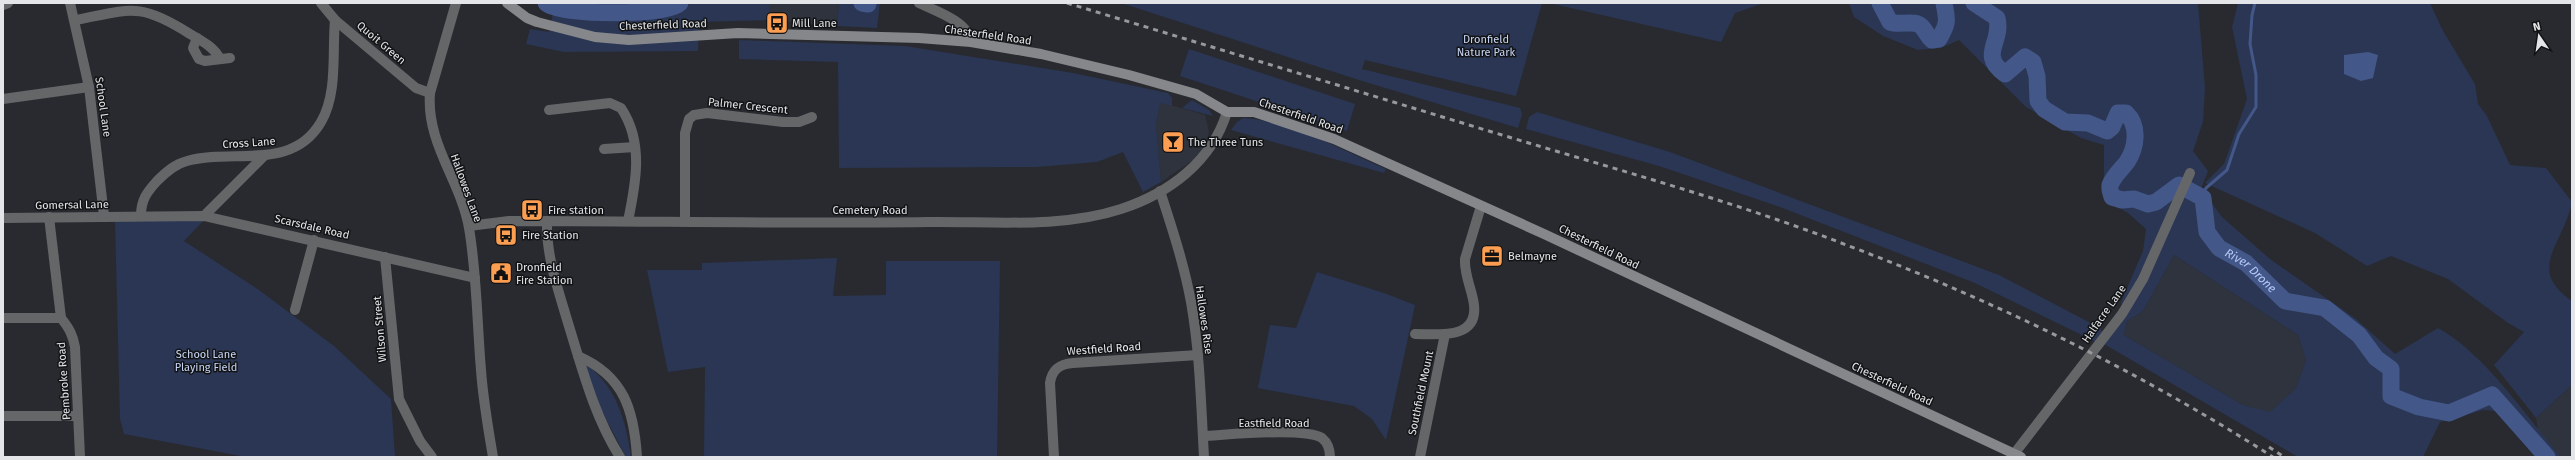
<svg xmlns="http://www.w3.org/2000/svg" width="2575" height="460" font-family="'Fira Sans',sans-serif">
<rect width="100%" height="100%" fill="#282a2f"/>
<g fill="#2e333d">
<path d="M 770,3 L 839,3 L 837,26 L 769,20 Z"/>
<path d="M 1160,102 L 1205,115 L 1209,132 L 1202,154 L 1161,182 L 1156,125 Z"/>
<path d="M 2174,255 L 2298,335 L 2306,360 L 2296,388 L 2270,413 L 2243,405 L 2124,335 L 2127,321 L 2143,311 Z"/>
<path d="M 2572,385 L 2572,457 L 2561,457 L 2538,430 L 2536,418 Z"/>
</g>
<g fill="#2a3653" fill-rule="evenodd">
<path d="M 555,3 L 577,6 L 578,3 L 770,3 L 769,20 L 699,22 L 698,51 L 564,52 L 526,44 L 530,29 L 549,32 Z"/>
<path d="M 839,3 L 880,3 L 877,28 L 837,26 Z"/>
<path d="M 1121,3 L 1542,3 L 1516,96 L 1365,60 L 1362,69 L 1520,108 L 1522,114 L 1518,128 L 1359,80 Z"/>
<path d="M 1549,3 L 1764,3 L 1735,13 L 1721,42 Z"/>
<path d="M 1849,3 L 2198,3 L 2205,88 L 2203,122 L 2193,151 L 2208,171 L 2201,189 L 2222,217 L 2270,259 L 2356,319 L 2395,354 L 2438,328 C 2484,353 2526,416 2561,457 L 2535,457 L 2496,411 L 2483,410 L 2440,422 L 2423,457 L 2298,457 L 2104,344 L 2126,317 L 2121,302 L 2143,251 L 2146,229 L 2128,213 L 2104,199 L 2104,145 L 2081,138 L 2026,107 L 1959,40 L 1941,48 L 1918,50 L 1883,36 L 1854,17 ZM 2174,255 L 2298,335 L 2306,360 L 2296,388 L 2270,412 L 2243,405 L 2124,335 L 2127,321 L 2143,311 Z"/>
<path d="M 2238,3 L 2430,3 L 2442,29 L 2475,84 L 2478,104 L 2487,116 L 2510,165 L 2546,168 L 2572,202 C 2564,244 2525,269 2572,301 L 2572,385 L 2536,418 L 2494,365 L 2524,332 L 2508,323 L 2448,279 L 2391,256 L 2367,266 L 2315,233 L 2205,183 L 2224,164 L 2247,99 L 2232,27 Z"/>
<path d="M 739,40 L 905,46 L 1073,73 L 1168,93 L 1172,98 L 1172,106 L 1160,103 L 1156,125 L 1161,182 L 1143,192 L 1123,152 L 1097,162 L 1036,167 L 839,168 L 838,62 L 739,59 Z"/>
<path d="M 1189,49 L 1355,104 L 1347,131 L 1180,76 Z"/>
<path d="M 1192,100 L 1209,110 L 1213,116 L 1182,108 Z"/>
<path d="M 1537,112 L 1670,152 L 1999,275 L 2100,328 L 2102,331 L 2096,342 L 1975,283 L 1780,207 L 1659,166 L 1526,129 L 1529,117 Z"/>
<path d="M 1243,118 C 1287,120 1345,151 1386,169 L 1384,173 L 1231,130 L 1237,122 Z"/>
<path d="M 204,220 L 184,241 L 259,290 L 334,346 L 391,399 L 395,457 L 246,457 L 124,434 L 120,419 L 115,221 Z"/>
<path d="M 837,258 L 833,296 L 886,295 L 886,261 L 1000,261 L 997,457 L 704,457 L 705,367 L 668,372 L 647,270 L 702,270 L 702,263 Z"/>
<path d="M 1317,272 L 1384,293 L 1415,305 L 1386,440 L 1372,419 L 1354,406 L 1258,388 L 1270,325 L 1296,328 Z"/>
<path d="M 588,366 C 617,388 626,422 631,457 L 626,457 L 598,404 L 586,367 Z"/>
</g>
<path fill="#435789" d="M 2368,52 L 2378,55 L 2373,78 L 2361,81 L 2344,74 L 2344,55 Z"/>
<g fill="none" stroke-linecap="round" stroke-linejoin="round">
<path stroke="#435789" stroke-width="3" d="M 2201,197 L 2206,188 L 2227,170 L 2239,134 L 2256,107 L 2256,75 L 2250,44 L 2252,15 L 2255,3"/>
<g stroke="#435789" stroke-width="17">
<path d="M 546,3 C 560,16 667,16 680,3"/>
<path d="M 862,3 L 868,4"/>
<path d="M 1880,3 L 1890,22 C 1900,26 1915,19 1922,27 C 1926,31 1927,36 1932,40 L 1939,39 C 1949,22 1947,20 1944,3"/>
<path id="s1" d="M 1974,3 L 1997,18 C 2003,43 1978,54 2005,74 L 2025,57 L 2033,62 L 2037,76 L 2038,101 L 2044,109 L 2065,122 L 2088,123 L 2107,131 L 2112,127 L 2118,113 L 2126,113 C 2139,125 2137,147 2127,162 C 2121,170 2114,175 2110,185 C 2109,189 2111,193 2112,197 L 2122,200 L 2134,199 L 2148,204 L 2156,202 L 2179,185 L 2203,198 L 2207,232 L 2219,248 L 2246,263 L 2285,301 L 2325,308 L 2359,335 L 2376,358 L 2391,369 L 2391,396 L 2419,407 L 2449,413 L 2492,395 L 2547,457"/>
</g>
<g stroke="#656668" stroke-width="10">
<path d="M 70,3 L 89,87 L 104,216"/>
<path d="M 321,3 L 335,20 L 416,88 L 430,93"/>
<path d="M 456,3 L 430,93 C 426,144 461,181 469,228 C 477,275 477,323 481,370 C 483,399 488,428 493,457"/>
<path d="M 919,3 C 936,11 969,22 971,42"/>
<path d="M 3,5 L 8,3"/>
<path d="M 76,20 C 131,9 140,2 190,34 C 202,41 214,47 220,59"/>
<path d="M 197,38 L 193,48 L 199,59 L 205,61 L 230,58"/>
<path d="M 3,99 L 89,87"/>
<path d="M 549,110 L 610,103 L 621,108 C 644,142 636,183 628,221"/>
<path d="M 604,149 L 635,147"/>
<path d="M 1160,191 C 1172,228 1184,264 1191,302 C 1200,353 1201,405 1204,457"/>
<path d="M 141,215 C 141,200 147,192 157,181 C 166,172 175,164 187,161 C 233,148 292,172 321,122 C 338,93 332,52 335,20"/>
<path d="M 204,216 L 264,156"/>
<path d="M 49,217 L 61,318"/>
<path d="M 3,218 L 204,216 L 475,278"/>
<path d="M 547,221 C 546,256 558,289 568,323 C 582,368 594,416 620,457"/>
<path d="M 685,221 L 685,133 L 689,119 L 694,115 L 707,113 L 783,122 L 799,122 L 812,117"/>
<path d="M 469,226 L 509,221 C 648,221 788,224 927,222 C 990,221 1060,229 1121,209 C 1170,193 1212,161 1227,112"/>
<path d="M 385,257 L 399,399 L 420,441 L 432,457"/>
<path d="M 295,310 L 314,240"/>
<path d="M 3,318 L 61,318 C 69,328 73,335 75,347 L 80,457"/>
<path d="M 1415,334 C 1438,334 1478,340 1474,305 C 1472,289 1464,275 1465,259 L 1481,206"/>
<path d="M 578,356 C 624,376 634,410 637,457"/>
<path d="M 3,416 L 78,416"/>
<path d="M 1203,436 C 1226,435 1305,427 1322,438 C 1328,443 1330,450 1330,457"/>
<path d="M 2014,454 L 2122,314 L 2143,279 L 2190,173"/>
<path d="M 1054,457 L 1050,383 C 1052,369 1060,364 1073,363 L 1198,355"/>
<path d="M 1420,457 L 1445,334"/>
</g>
<path stroke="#85878b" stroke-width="10" d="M 507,3 L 527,18 L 537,22 L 595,37 L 629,40 L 738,33 L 919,38 L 971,42 L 1041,54 L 1129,75 L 1196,94 L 1227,112 L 1254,112 L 1334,139 L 1544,234 L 2021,457"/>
<g stroke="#97999d" stroke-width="3" stroke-dasharray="5 5" stroke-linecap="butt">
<path d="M 1067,3 C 1212,47 1357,91 1502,135 C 1618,170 1736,202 1849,246 C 1997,302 2140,372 2273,457"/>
<path d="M 2269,447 L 2284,457"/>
</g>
</g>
<defs>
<g id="bus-square" transform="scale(1.15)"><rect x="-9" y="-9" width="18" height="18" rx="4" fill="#fc9e52" stroke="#121315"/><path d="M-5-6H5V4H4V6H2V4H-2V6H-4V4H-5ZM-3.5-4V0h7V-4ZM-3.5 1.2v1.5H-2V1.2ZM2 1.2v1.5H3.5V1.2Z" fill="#111"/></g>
<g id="bar-square" transform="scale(1.15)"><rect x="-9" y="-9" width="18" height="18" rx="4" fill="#fc9e52" stroke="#121315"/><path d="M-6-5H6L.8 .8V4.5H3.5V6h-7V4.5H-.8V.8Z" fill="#111"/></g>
<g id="office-square" transform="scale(1.15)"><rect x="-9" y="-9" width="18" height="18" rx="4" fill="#fc9e52" stroke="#121315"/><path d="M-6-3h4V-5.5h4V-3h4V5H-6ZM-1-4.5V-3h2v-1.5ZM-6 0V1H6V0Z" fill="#111"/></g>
<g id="civic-square" transform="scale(1.15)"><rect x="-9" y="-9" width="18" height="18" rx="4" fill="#fc9e52" stroke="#121315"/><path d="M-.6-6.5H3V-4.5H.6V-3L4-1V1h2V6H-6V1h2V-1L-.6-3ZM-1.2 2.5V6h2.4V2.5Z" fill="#111"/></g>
</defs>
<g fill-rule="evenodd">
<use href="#bus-square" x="777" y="23"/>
<use href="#bar-square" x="1173" y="142"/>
<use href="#bus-square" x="532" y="210"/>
<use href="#bus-square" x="506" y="235"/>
<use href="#office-square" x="1492" y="256"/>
<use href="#civic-square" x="501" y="273"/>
</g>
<g text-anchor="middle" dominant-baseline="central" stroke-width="3" stroke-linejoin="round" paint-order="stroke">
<g font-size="11" fill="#e3e5e8" stroke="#121315" text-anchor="start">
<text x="792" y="23">Mill Lane</text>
<text x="1188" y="142">The Three Tuns</text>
<text x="548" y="210">Fire station</text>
<text x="522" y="235">Fire Station</text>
<text x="1508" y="256">Belmayne</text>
<text x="516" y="267">Dronfield<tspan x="516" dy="13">Fire Station</tspan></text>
</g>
<g font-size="11" fill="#e3e5e8" stroke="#121315">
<text transform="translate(663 25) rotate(-2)">Chesterfield Road</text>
<text transform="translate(988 35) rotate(8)">Chesterfield Road</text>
<text transform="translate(381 43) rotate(40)">Quoit Green</text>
<text transform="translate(748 106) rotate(6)">Palmer Crescent</text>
<text transform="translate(103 107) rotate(82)">School Lane</text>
<text transform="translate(1301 116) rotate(19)">Chesterfield Road</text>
<text transform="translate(249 143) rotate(-4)">Cross Lane</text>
<text transform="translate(466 188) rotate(70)">Hallowes Lane</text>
<text transform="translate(72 205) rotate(-1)">Gomersal Lane</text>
<text x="870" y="210">Cemetery Road</text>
<text transform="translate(312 227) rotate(13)">Scarsdale Road</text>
<text transform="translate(1599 247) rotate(26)">Chesterfield Road</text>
<text transform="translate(2104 314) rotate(-55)">Halfacre Lane</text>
<text transform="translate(1204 320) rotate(82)">Hallowes Rise</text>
<text transform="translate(380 329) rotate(-95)">Wilson Street</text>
<text transform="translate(1104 349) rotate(-4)">Westfield Road</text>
<text transform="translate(64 381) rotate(-94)">Pembroke Road</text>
<text transform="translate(1892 384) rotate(25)">Chesterfield Road</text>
<text transform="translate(1421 393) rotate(-78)">Southfield Mount</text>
<text x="1274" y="423">Eastfield Road</text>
</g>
<g font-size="11" fill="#c8d6f6" stroke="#121315">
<text x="1486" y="39">Dronfield<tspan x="1486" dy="13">Nature Park</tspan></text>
<text x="206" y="354">School Lane<tspan x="206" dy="13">Playing Field</tspan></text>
</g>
<g font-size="12" font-style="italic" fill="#b4c8f7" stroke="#121315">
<text stroke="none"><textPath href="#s1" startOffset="561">River Drone</textPath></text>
</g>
</g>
<rect width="2575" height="460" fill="none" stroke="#e3e5e8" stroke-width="8"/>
<g transform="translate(2539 36) rotate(347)" stroke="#121315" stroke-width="3" paint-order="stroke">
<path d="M0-3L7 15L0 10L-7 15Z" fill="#e3e5e8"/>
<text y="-6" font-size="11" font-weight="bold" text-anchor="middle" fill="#e3e5e8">N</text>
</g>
</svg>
